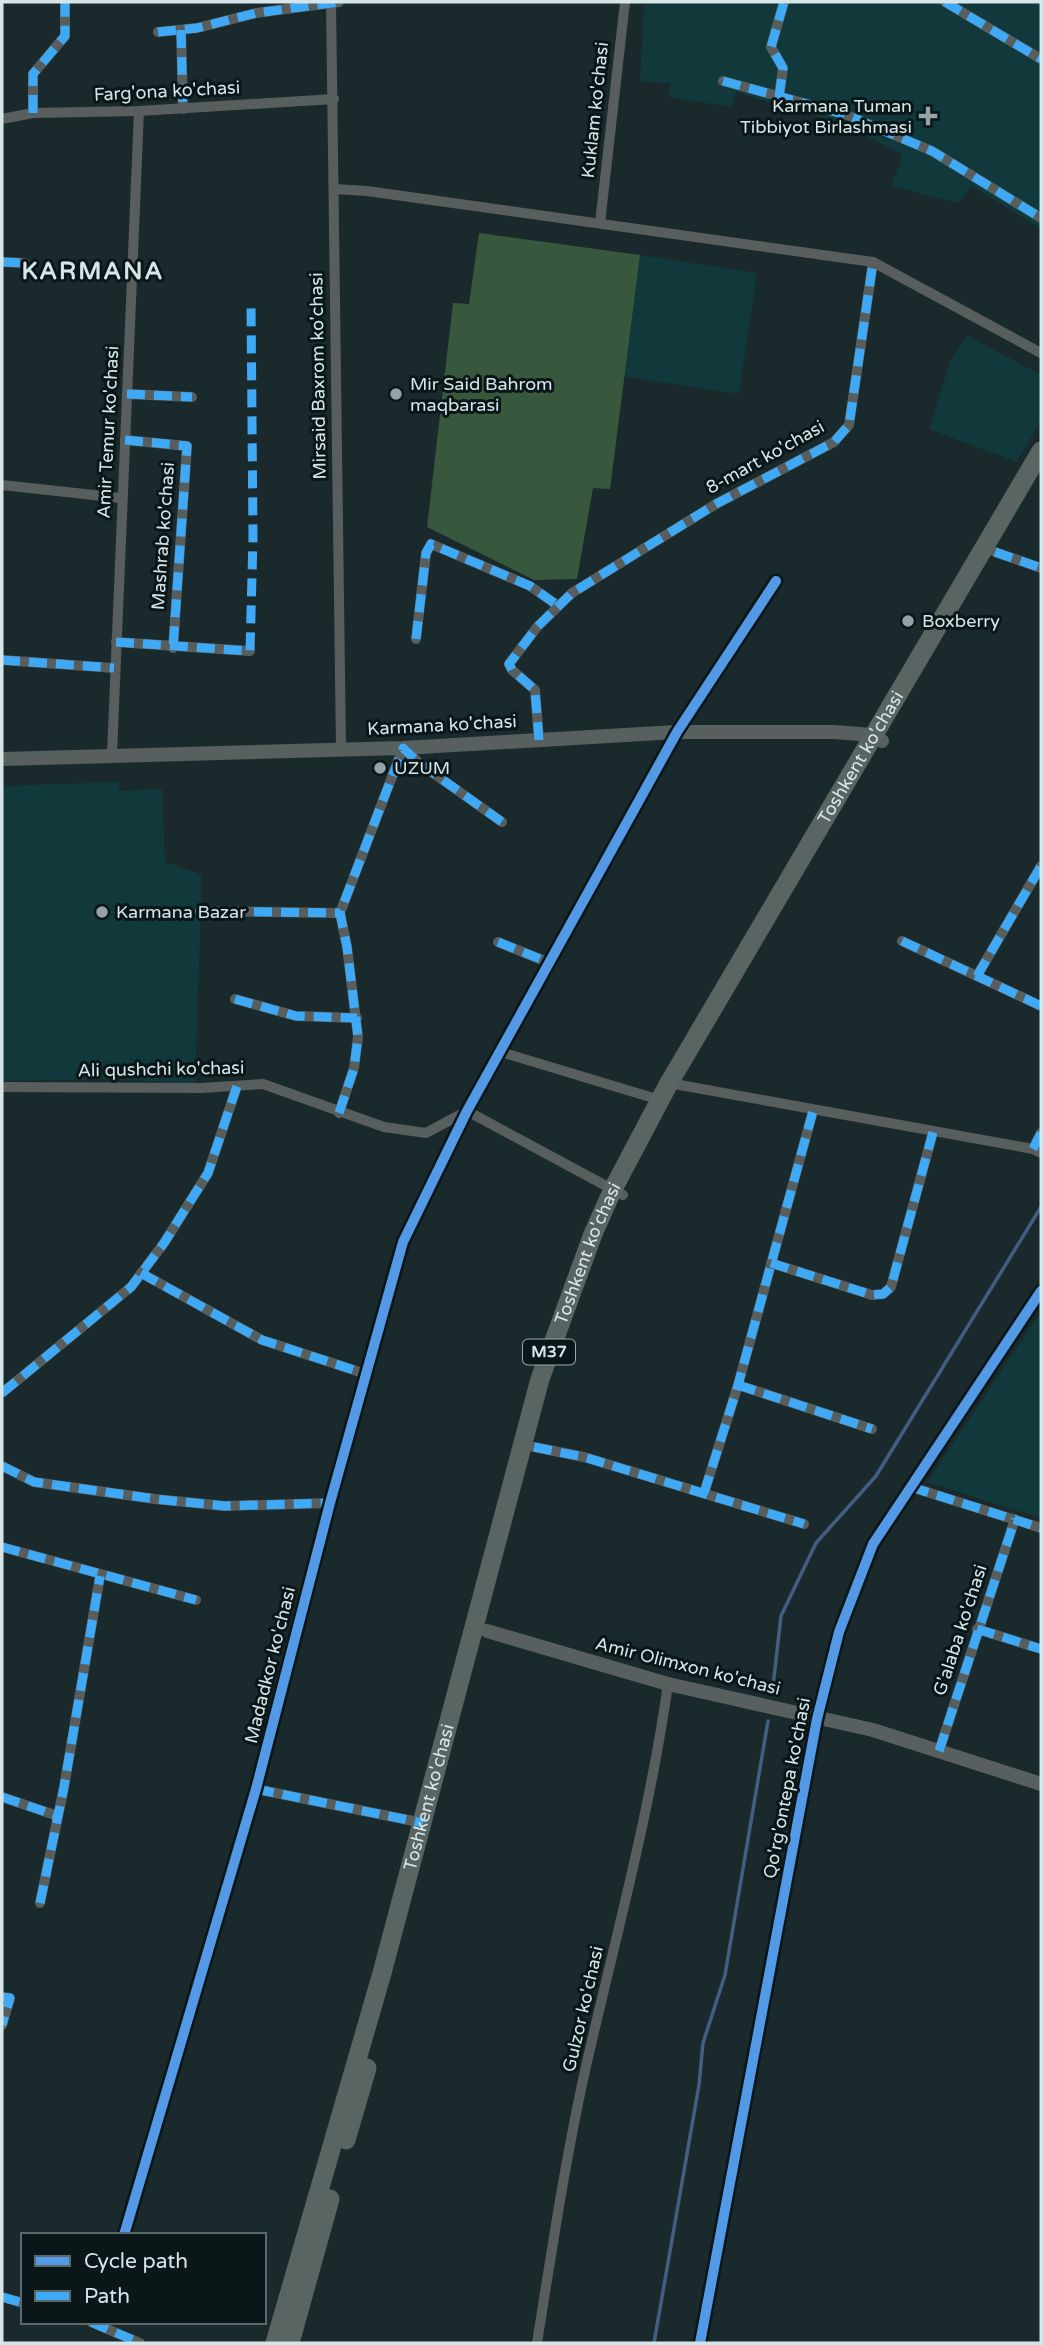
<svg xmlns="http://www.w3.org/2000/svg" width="1043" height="2345" font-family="'Varela Round',sans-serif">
<rect width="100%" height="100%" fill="#1a2a2c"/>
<g fill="#11383b">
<path d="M 644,2 L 1041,2 L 1041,229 L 972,186 L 957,203 L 891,186 L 903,155 L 845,125 L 736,92 L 732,107 L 669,97 L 670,83 L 640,81 Z"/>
<path d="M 640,255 L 757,273 L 739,394 L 622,376 Z"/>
<path d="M 967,335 L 1041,375 L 1041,420 L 1017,462 L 929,429 L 950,362 Z"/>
<path d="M 119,782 L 119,791 L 162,789 L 165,862 L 202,875 L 195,1084 L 114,1079 L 2,1081 L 2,786 Z"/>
<path d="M 1041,1312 L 1041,1518 L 927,1482 Z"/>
</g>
<path fill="#37583c" d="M 479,233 L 640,255 L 610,489 L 593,488 L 577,579 L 534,580 L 427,527 L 453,303 L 469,304 Z"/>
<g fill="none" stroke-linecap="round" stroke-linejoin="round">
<g stroke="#435e83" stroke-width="3.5">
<path d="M 773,1686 L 781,1616 L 816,1543 L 876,1476 L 1041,1207"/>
<path d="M 654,2343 L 699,2085 L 703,2043 L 725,1975 L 768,1721"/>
</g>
<g stroke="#585e5d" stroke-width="10">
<path d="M 331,2 L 341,749"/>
<path d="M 945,2 L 1041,59"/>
<path d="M 181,30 L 183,109"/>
<path d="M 158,32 L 197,28 L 256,13 L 339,2"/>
<path d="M 723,81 L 847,115 L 932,151 L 1041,218"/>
<path d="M 779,97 L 783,68 L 771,47 L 784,2"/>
<path d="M 33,113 L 33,74 L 65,36 L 65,2"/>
<path d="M 2,119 L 33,113 L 139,111 L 334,99"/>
<path d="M 334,189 L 367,191 L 873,262 L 1041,353"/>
<path d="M 600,223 L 625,2"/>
<path d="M 2,262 L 25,263"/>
<path d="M 127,394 L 192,397"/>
<path d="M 125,440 L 187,446 L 173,648"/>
<path d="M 2,485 L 121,498"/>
<path d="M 995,552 L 1041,568"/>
<path d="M 416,639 L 426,553 L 431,544 L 530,586 L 557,605"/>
<path d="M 116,642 L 250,651"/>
<path d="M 2,660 L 114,668"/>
<path d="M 539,740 L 535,690 L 512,670 L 509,664 L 537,627 L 572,593 L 716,504 L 834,442 L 849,425 L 873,262"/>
<path d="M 112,754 L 139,111"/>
<path d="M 200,911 L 340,913"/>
<path d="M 902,941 L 1041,1006"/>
<path d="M 498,942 L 550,963"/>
<path d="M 977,976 L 1041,866"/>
<path d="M 235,999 L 296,1016 L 357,1018"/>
<path d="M 501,1052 L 660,1100"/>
<path d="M 669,1083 L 1033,1149 L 1041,1153"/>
<path d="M 2,1087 L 201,1088 L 263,1084 L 384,1127 L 426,1133 L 467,1111"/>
<path d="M 467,1111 L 623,1195"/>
<path d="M 339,1113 L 354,1068 L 358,1037 L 347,947 L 340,913 L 403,748 L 419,763 L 502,822"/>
<path d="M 1033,1149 L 1041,1133"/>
<path d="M 771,1263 L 872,1295 L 883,1294 L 891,1287 L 933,1132"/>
<path d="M 141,1273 L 262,1340 L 366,1374"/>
<path d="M 738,1385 L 872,1429"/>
<path d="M 2,1393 L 131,1287 L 164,1243 L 208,1173 L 237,1086"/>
<path d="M 534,1447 L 584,1457 L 804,1524"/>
<path d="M 2,1466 L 34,1482 L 155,1499 L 225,1506 L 330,1503"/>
<path d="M 911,1487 L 1041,1528"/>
<path d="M 704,1493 L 738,1385 L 813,1111"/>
<path d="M 2,1547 L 196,1600"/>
<path d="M 977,1629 L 1041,1649"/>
<path d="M 939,1751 L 1015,1519"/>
<path d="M 256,1789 L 423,1823"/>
<path d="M 2,1797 L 58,1816"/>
<path d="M 40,1903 L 64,1787 L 100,1576"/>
<path d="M 2,1997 L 10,1998 L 2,2025"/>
<path d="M 124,2235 L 256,1789 L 330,1503 L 403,1242 L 467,1111 L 677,732 L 776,581"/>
<path d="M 2,2297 L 23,2303"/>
<path d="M 91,2322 L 140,2343"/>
<path d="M 537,2343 C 552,2250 566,2154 587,2062 C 616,1936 650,1812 668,1684"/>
<path d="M 700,2343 L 817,1719 L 839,1632 L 873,1544 L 1041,1291"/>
</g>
<g stroke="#57605f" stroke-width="14">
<path d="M 2,759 L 403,748 L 677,732 L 834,732 L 872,735 L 882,741"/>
<path d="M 487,1631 L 668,1684 L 873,1730 L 1041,1784"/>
</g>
<g stroke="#5a6463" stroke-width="19">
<path d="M 346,2140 L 367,2068"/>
<path id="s1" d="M 275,2343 L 382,1973 L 540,1379 L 593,1234 L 613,1189 L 669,1083 L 1041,451"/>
<path d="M 290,2343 L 330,2199"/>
</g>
<g stroke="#3fa9f5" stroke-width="9" stroke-dasharray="18 9" stroke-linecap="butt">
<path d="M 945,2 L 1041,59"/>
<path d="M 181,30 L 183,109"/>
<path d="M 158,32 L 197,28 L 256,13 L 339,2"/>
<path d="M 723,81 L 847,115 L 932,151 L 1041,218"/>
<path d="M 779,97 L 783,68 L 771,47 L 784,2"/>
<path d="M 33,113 L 33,74 L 65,36 L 65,2"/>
<path d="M 2,262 L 25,263"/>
<path d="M 127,394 L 192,397"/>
<path d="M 125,440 L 187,446 L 173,648"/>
<path d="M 995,552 L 1041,568"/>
<path d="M 416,639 L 426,553 L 431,544 L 530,586 L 557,605"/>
<path d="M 116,642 L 250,651 L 253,538 L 251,303"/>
<path d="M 2,660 L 114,668"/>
<path d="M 539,740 L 535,690 L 512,670 L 509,664 L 537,627 L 572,593 L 716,504 L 834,442 L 849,425 L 873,262"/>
<path d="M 200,911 L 340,913"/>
<path d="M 902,941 L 1041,1006"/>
<path d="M 498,942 L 550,963"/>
<path d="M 977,976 L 1041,866"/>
<path d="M 235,999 L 296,1016 L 357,1018"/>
<path d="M 339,1113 L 354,1068 L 358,1037 L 347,947 L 340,913 L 403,748 L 419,763 L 502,822"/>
<path d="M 1033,1149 L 1041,1133"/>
<path d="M 771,1263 L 872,1295 L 883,1294 L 891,1287 L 933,1132"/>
<path d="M 141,1273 L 262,1340 L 366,1374"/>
<path d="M 738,1385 L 872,1429"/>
<path d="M 2,1393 L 131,1287 L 164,1243 L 208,1173 L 237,1086"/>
<path d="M 534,1447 L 584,1457 L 804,1524"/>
<path d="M 2,1466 L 34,1482 L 155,1499 L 225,1506 L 330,1503"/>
<path d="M 911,1487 L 1041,1528"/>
<path d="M 704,1493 L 738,1385 L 813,1111"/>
<path d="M 2,1547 L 196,1600"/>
<path d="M 977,1629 L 1041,1649"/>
<path d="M 939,1751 L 1015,1519"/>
<path d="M 256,1789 L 423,1823"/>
<path d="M 2,1797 L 58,1816"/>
<path d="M 40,1903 L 64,1787 L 100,1576"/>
<path d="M 2,1997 L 10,1998 L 2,2025"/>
<path d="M 2,2297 L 23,2303"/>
<path d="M 91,2322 L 140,2343"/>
</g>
<g stroke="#0a1617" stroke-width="15">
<g id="cycleway">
<path d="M 124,2235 L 256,1789 L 330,1503 L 403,1242 L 467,1111 L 677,732 L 776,581"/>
<path d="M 700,2343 L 817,1719 L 839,1632 L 873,1544 L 1041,1291"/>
</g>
</g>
<use href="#cycleway" stroke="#5399e6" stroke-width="10"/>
</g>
<g fill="#94a4a6" stroke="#0a1617" stroke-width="2.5">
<path d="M924.5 105.5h7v7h7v7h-7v7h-7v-7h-7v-7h7z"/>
<circle cx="396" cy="394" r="7"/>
<circle cx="908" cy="621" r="7"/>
<circle cx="380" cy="768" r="7"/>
<circle cx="102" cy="912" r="7"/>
</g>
<g text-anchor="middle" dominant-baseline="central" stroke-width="6" stroke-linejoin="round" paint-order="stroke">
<rect fill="#0a1617" stroke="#99a8a9" stroke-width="2" x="523" y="1339.5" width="52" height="25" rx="5"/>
<g font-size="16" font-weight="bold" fill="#d6e6e8">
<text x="549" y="1352">M37</text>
</g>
<g font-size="18" fill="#d6e6e8" stroke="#0a1617">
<text transform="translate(167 91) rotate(-3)">Farg'ona ko'chasi</text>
<text transform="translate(595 110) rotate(-84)">Kuklam ko'chasi</text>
<text transform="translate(318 376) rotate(-91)">Mirsaid Baxrom ko'chasi</text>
<text transform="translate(108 432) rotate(-87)">Amir Temur ko'chasi</text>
<text transform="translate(765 457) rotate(-29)">8-mart ko'chasi</text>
<text transform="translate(163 536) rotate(-86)">Mashrab ko'chasi</text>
<text transform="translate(442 725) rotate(-3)">Karmana ko'chasi</text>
<text stroke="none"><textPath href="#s1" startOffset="1701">Toshkent ko'chasi</textPath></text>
<text transform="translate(161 1069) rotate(-1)">Ali qushchi ko'chasi</text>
<text stroke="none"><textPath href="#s1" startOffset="1134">Toshkent ko'chasi</textPath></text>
<text transform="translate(960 1630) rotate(-72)">G'alaba ko'chasi</text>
<text transform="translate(270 1665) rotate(-76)">Madadkor ko'chasi</text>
<text transform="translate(688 1666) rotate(14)">Amir Olimxon ko'chasi</text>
<text transform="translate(787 1788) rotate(-79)">Qo'rg'ontepa ko'chasi</text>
<text stroke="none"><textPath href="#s1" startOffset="567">Toshkent ko'chasi</textPath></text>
<text transform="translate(583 2009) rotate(-77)">Gulzor ko'chasi</text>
</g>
<g font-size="18" fill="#d6e6e8" stroke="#0a1617" text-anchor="start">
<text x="912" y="106" text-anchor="end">Karmana Tuman<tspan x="912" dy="21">Tibbiyot Birlashmasi</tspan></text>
<text x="410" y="384">Mir Said Bahrom<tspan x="410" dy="21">maqbarasi</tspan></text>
<text x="922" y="621">Boxberry</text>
<text x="394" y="768">UZUM</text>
<text x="116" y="912">Karmana Bazar</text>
</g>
<g font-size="24" font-weight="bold" letter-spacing="2" fill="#d6e6e8" stroke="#0a1617">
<text x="93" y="271">KARMANA</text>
</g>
</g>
<rect width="1043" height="2345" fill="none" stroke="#d6e6e8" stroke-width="7"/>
<rect x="21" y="2233" width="245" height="91" fill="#0a1617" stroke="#5c696b" stroke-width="2"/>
<rect x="35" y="2256" width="35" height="10" fill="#5399e6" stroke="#5c696b" stroke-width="2"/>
<text x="84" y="2268" font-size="21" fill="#d6e6e8">Cycle path</text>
<rect x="35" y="2291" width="35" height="10" fill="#3fa9f5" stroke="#5c696b" stroke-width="2"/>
<text x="84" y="2303" font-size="21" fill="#d6e6e8">Path</text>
</svg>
